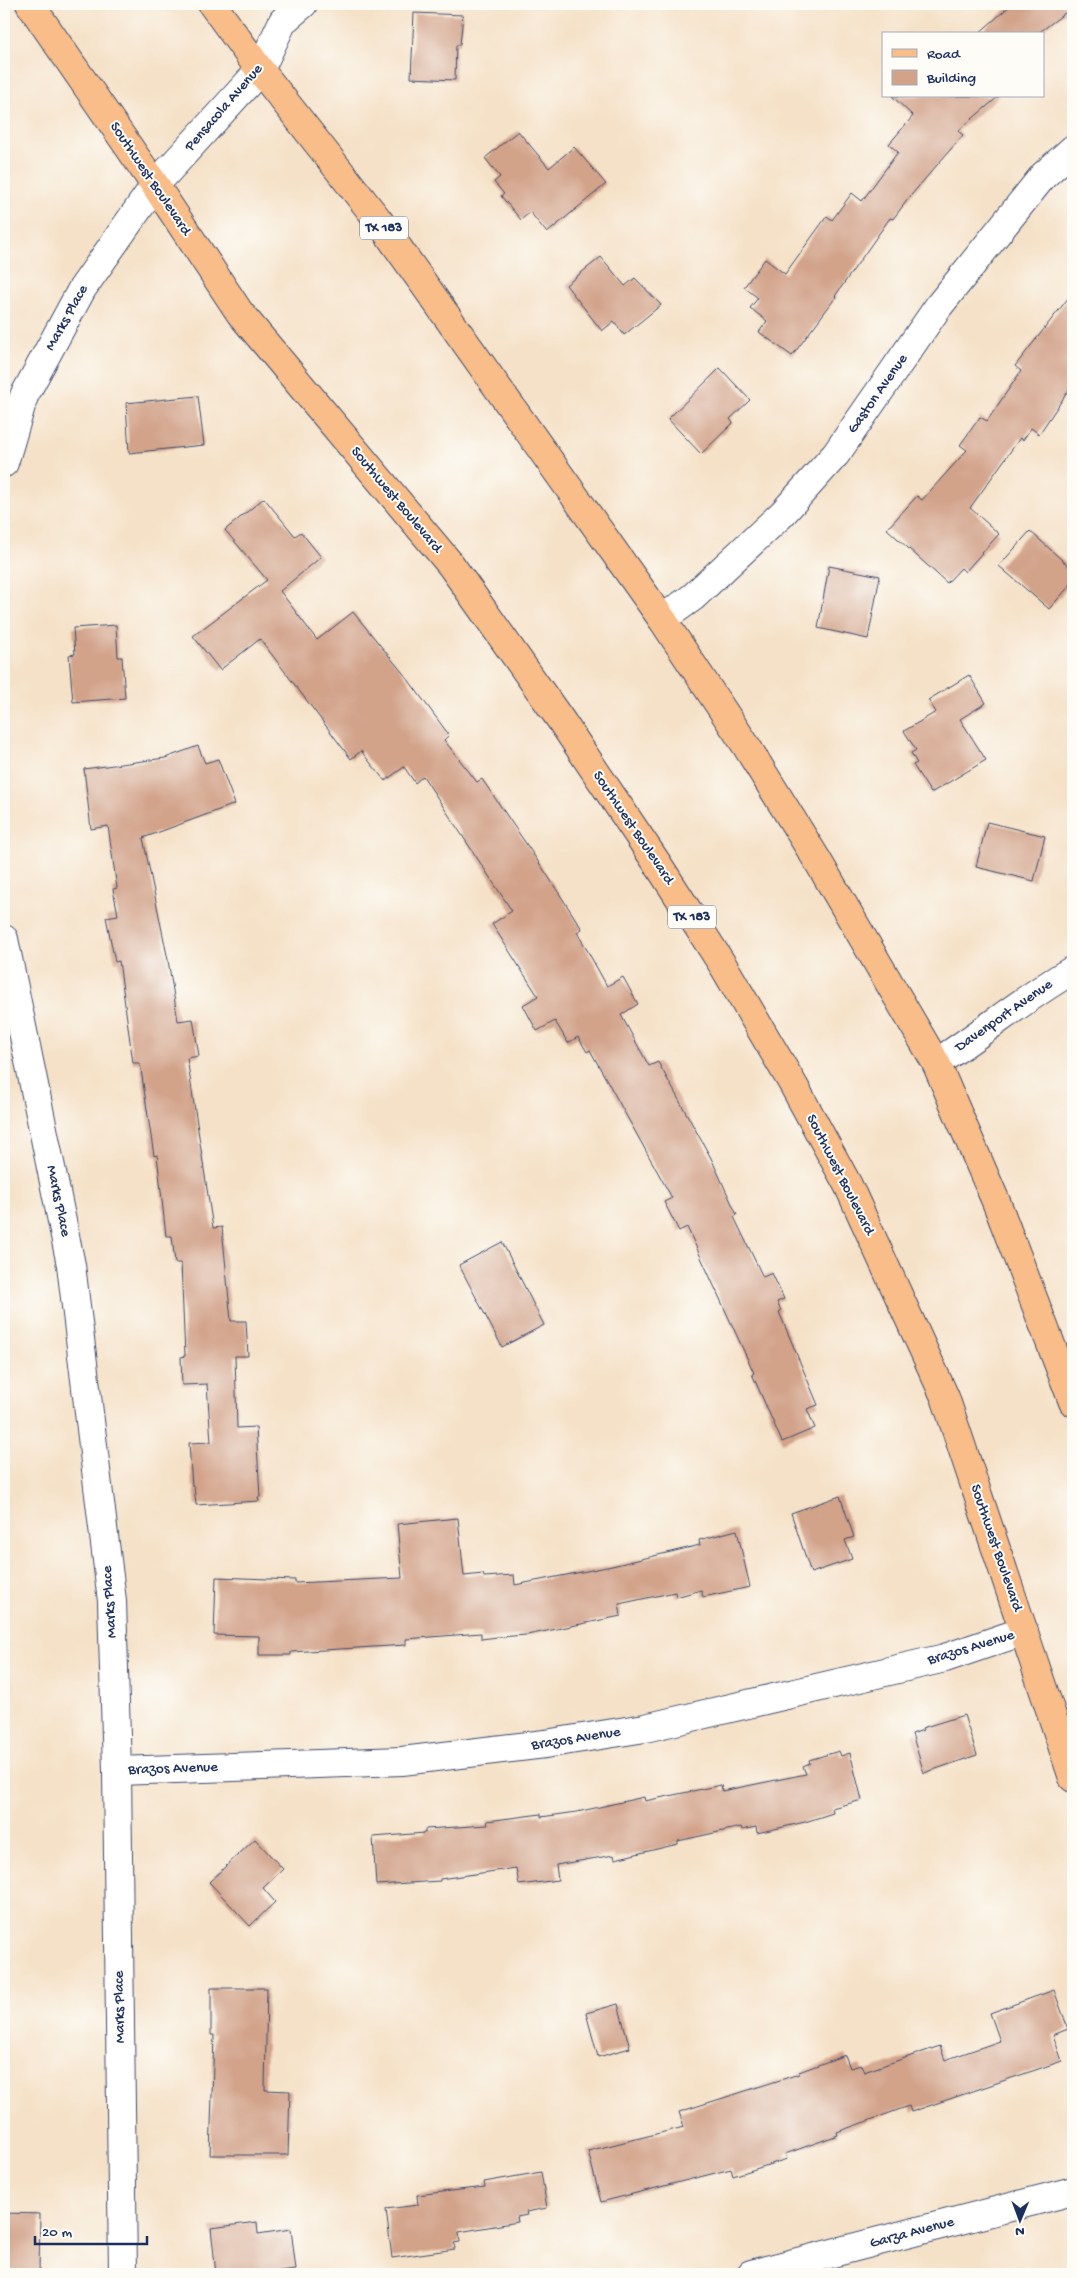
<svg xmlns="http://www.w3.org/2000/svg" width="1077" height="2278" font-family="'Gochi Hand',sans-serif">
<rect width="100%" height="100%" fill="#fdfcf7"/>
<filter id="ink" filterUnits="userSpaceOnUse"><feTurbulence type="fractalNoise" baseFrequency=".02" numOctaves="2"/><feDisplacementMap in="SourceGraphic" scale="10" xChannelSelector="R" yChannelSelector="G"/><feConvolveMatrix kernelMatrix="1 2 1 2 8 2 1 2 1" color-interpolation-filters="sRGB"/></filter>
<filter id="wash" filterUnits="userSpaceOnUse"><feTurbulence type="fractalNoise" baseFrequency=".0096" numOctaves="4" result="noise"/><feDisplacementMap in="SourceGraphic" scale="20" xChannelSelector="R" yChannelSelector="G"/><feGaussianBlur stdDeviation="1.12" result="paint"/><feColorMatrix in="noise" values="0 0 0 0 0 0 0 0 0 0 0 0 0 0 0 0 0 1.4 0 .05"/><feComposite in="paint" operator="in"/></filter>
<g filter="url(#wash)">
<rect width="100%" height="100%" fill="#f5e1c7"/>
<g id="blocks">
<g fill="#d2a289">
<path d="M 1012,4 L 1073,4 L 1073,7 L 1037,34 L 978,34 Z"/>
<path d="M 414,13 L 463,15 L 460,45 L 456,45 L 455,80 L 411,78 Z"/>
<path d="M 892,96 L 999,96 L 958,131 L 963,135 L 912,194 L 893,219 L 890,218 L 835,296 L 836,297 L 792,356 L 759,332 L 767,321 L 750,308 L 758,298 L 744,287 L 765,259 L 785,274 L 827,216 L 832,220 L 852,193 L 862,201 L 898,152 L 889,144 L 913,116 Z"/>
<path d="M 518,131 L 549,168 L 574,147 L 606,184 L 547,233 L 530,212 L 521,220 L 501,196 L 504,194 L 494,182 L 500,177 L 485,158 Z"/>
<path d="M 601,257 L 625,286 L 635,278 L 661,305 L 624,335 L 614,321 L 602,331 L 566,285 Z"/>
<path d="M 1073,292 L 1073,384 L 1039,434 L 1031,428 L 1023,440 L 1020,438 L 970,508 L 999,534 L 965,572 L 961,568 L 947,583 L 887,529 L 917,496 L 922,500 L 967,450 L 960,445 L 980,417 L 987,421 L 1021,371 L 1015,366 Z"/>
<path d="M 720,368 L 750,400 L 730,419 L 733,423 L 701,454 L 668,419 Z"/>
<path d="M 198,396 L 204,445 L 129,453 L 126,403 Z"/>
<path d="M 264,498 L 295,536 L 301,532 L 321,557 L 280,591 L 317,640 L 353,612 L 407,678 L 449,735 L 444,740 L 477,782 L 482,779 L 546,873 L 582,929 L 577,932 L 607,986 L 623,977 L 638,1004 L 621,1015 L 649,1066 L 658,1062 L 711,1158 L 737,1215 L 734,1217 L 763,1277 L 772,1273 L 784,1299 L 777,1302 L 781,1311 L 779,1312 L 818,1405 L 807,1409 L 815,1428 L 782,1442 L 752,1374 L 754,1373 L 687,1227 L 679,1231 L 664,1202 L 672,1198 L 590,1050 L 587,1052 L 578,1037 L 568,1043 L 555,1021 L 537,1031 L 523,1005 L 538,996 L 492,924 L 512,911 L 423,776 L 415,783 L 404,767 L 385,781 L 361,751 L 351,759 L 260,639 L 220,670 L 193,636 L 267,580 L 225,530 Z"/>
<path d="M 1030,531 L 1073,570 L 1073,582 L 1049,609 L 999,566 Z"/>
<path d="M 829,566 L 880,576 L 868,639 L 818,628 Z"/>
<path d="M 116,625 L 118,657 L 122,657 L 125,698 L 73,702 L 69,655 L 75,654 L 73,628 Z"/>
<path d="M 969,675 L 986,703 L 960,719 L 986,760 L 931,793 L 913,765 L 917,763 L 911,753 L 916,750 L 904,731 L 936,712 L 928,700 Z"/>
<path d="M 198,746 L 205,763 L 218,759 L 235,804 L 143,838 L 168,960 L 178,1021 L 193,1019 L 199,1056 L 187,1058 L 213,1228 L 222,1227 L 231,1321 L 246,1321 L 248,1356 L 235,1356 L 237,1428 L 256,1427 L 260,1497 L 258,1497 L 259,1501 L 196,1505 L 194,1486 L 192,1486 L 189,1443 L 211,1442 L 207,1384 L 182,1385 L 181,1357 L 185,1356 L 181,1263 L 175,1263 L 172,1236 L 166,1236 L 157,1155 L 154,1156 L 140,1063 L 133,1063 L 119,961 L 115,962 L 106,917 L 118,915 L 113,889 L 117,888 L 108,826 L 91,829 L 84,769 L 165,758 Z"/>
<path d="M 987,822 L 1045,836 L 1034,881 L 976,867 Z"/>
<path d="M 502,1242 L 544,1325 L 502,1347 L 459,1265 Z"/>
<path d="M 840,1496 L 854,1537 L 845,1540 L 852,1559 L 811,1573 L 791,1513 Z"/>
<path d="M 458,1518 L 464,1576 L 483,1574 L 484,1577 L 514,1575 L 515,1585 L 612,1566 L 700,1545 L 699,1540 L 737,1530 L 750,1587 L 703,1597 L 701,1590 L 676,1597 L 675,1592 L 619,1604 L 621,1616 L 527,1635 L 498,1637 L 481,1639 L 481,1633 L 406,1639 L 406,1645 L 291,1652 L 291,1655 L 259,1655 L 259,1636 L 214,1635 L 216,1577 L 295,1580 L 295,1583 L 402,1578 L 397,1524 Z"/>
<path d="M 964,1715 L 977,1755 L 924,1773 L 912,1734 L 923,1730 L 922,1728 Z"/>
<path d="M 839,1751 L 841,1756 L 850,1753 L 862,1800 L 832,1808 L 833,1813 L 805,1822 L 757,1833 L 756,1827 L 742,1830 L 741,1827 L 678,1841 L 678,1844 L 615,1859 L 614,1855 L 556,1865 L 558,1880 L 519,1885 L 516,1868 L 440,1879 L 440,1881 L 376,1885 L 373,1837 L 425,1833 L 425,1829 L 488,1825 L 487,1821 L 541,1814 L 541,1817 L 577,1812 L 644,1797 L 645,1801 L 721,1785 L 722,1791 L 806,1774 L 803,1766 L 810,1763 L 809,1760 Z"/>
<path d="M 255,1839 L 283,1869 L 263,1888 L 275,1902 L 250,1926 L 209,1882 Z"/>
<path d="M 211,1988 L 267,1988 L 265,2090 L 290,2091 L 288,2155 L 210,2155 L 214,2035 L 211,2035 Z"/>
<path d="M 1054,1990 L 1068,2029 L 1053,2035 L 1062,2061 L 911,2112 L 909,2106 L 837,2132 L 838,2135 L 785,2154 L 787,2159 L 733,2176 L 731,2169 L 601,2202 L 588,2151 L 684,2127 L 679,2112 L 799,2074 L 799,2072 L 845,2055 L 850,2068 L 861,2065 L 864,2072 L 940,2046 L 945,2060 L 1000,2041 L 990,2013 Z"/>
<path d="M 618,2004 L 630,2048 L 598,2057 L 586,2013 Z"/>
<path d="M 541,2172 L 547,2208 L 526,2212 L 527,2215 L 517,2217 L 518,2222 L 459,2232 L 460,2242 L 454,2243 L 455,2249 L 392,2258 L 386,2209 L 418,2205 L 417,2195 L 485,2187 L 484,2182 Z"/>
<path d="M 4,2213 L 40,2214 L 39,2272 L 4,2272 Z"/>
<path d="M 257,2222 L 258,2234 L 291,2229 L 296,2270 L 262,2274 L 216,2274 L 211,2228 Z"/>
</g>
</g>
</g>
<g filter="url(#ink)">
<use href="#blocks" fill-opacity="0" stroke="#3c4a6e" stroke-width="1"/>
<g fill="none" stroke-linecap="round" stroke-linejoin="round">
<g stroke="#3c4a6e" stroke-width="30">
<g id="minor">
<path d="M 4,463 L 24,396 L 82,289 L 155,185 L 260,70 L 283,21 L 303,4"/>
<path d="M 662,619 L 693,597 L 782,514 L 836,454 L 938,307 L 1043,176 L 1073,149"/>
<path d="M 4,939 L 71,1265 L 112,1601 L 117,1771 L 123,2274"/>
<path d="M 936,1063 C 983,1033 1025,997 1073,970"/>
<path d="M 117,1771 L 402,1761 L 545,1744 L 645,1728 L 945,1658 L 1024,1631"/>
<path d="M 751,2274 L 1073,2191"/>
</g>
</g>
<g stroke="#3c4a6e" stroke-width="30">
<g id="primary">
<path d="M 30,4 L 155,185 L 240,313 L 451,565 L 560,719 L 657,863 L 724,967 L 794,1086 L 848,1185 L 945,1397 L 1073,1778"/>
<path d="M 212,4 L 260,70 L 379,221 L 662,619 L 747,747 L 819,863 L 936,1063 L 997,1204 L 1073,1402"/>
</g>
</g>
<use href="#minor" stroke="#fff" stroke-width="28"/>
<use href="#primary" stroke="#f8bd89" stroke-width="28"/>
</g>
</g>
<g text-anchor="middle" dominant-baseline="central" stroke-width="4" stroke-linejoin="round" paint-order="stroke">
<g fill="#fdfcf7" stroke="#5f6c8c" stroke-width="1">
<rect x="360" y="216.5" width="48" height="23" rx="4"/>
<rect x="668" y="905.5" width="48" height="23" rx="4"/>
</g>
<g font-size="14" font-weight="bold" fill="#1b2f5e">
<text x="384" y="228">TX 183</text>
<text x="692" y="917">TX 183</text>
</g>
<g font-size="15" fill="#1b2f5e" stroke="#fdfcf7">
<text transform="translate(224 108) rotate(-49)">Pensacola Avenue</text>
<text transform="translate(150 179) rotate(56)">Southwest Boulevard</text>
<text transform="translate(67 318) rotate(-61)">Marks Place</text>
<text transform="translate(878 394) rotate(-55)">Gaston Avenue</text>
<text transform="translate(396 500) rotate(50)">Southwest Boulevard</text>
<text transform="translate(633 828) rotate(56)">Southwest Boulevard</text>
<text transform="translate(1004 1016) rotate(-35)">Davenport Avenue</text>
<text transform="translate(840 1175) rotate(63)">Southwest Boulevard</text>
<text transform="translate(58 1201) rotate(78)">Marks Place</text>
<text transform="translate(996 1548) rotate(71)">Southwest Boulevard</text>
<text transform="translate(110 1602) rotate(-94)">Marks Place</text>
<text transform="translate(971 1648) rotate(-17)">Brazos Avenue</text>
<text transform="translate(576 1739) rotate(-9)">Brazos Avenue</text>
<text transform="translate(173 1769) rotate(-2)">Brazos Avenue</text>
<text transform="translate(120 2007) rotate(-91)">Marks Place</text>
<text transform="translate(912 2233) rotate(-15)">Garza Avenue</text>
</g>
</g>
<rect width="1077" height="2278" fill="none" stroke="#fdfcf7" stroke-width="20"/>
<rect x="882" y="32" width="162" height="65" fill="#fdfcf7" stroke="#a3aaba"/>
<rect x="892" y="49" width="25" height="8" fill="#f8bd89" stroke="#a3aaba"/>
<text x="927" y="58" font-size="15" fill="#1b2f5e">Road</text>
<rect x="892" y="70" width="25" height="15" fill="#d2a289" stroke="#a3aaba"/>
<text x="927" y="82" font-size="15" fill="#1b2f5e">Building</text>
<g transform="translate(1020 2220) rotate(181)" stroke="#fdfcf7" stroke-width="4" paint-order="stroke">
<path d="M0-4L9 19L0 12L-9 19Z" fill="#1b2f5e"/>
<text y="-8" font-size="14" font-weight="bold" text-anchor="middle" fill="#1b2f5e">N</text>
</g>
<path d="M35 2236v8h112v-8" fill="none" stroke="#1b2f5e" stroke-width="2.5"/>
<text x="42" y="2236" font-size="15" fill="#1b2f5e" stroke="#fdfcf7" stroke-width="4" paint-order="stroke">20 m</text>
</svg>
